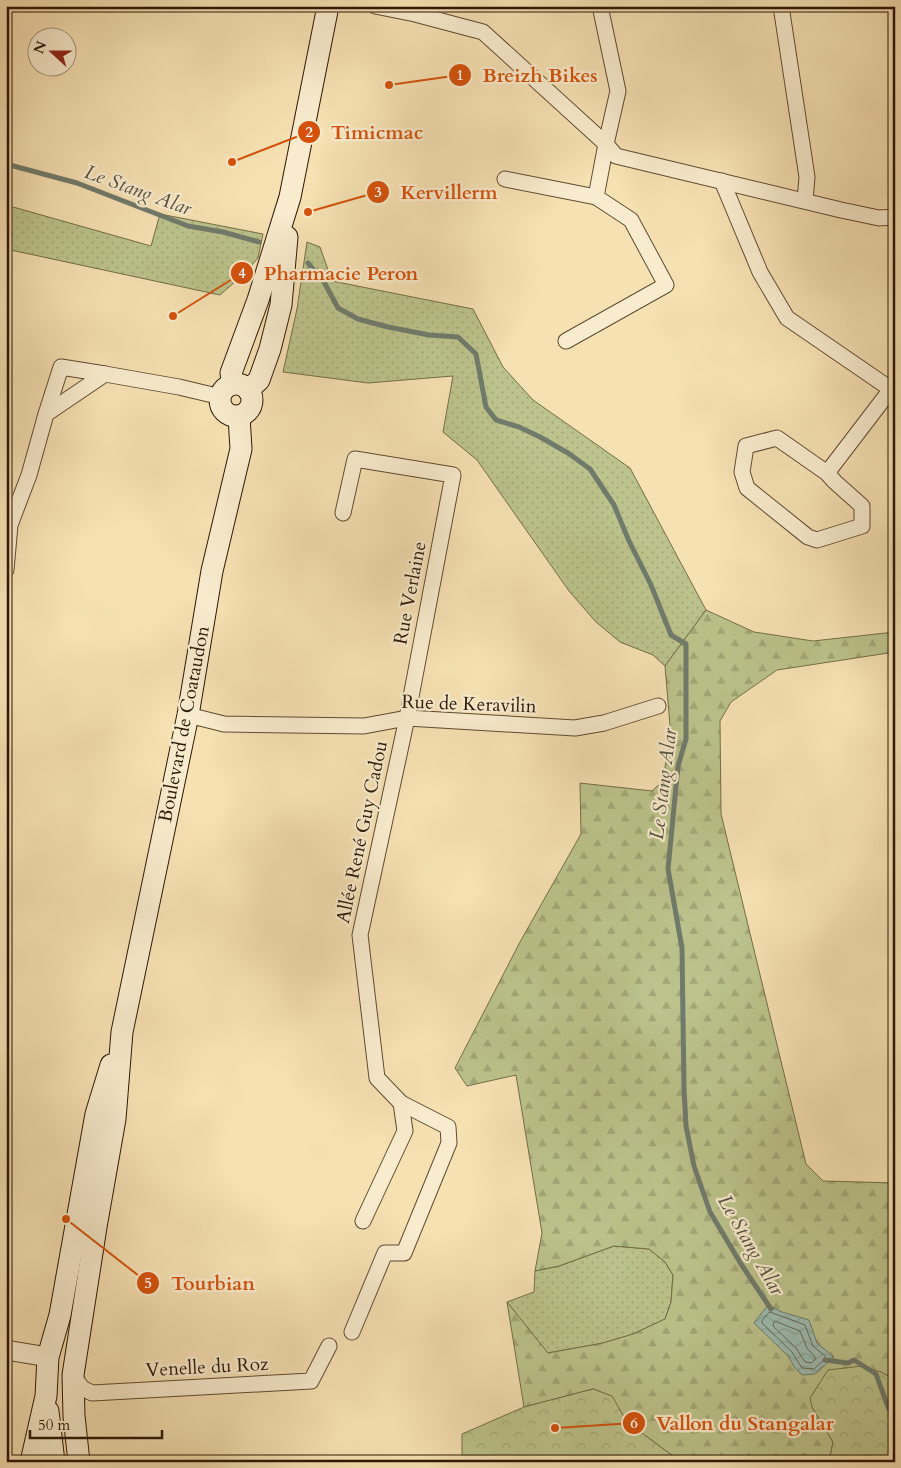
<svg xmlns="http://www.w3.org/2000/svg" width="901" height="1468" font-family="Cardo,serif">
<defs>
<pattern id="grass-dots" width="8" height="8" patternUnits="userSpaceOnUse" patternTransform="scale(1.25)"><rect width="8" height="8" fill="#bcc38c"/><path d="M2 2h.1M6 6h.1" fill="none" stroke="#a2a777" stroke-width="1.8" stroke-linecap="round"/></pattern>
<pattern id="forest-firs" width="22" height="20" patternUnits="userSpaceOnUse" patternTransform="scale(1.25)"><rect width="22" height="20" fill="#bcc38c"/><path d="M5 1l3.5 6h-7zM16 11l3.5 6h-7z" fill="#a2a777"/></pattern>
<pattern id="park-crowns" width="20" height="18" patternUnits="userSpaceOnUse" patternTransform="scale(1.25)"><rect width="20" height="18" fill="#bcc38c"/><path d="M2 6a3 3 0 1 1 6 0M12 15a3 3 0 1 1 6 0" fill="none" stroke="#a2a777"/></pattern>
<pattern id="water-waves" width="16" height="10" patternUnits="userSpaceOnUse" patternTransform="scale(1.25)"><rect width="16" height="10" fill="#9dbdb1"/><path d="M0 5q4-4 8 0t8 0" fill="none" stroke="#88a297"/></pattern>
</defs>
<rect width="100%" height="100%" fill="#f6e1b3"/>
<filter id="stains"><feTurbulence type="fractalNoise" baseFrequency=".004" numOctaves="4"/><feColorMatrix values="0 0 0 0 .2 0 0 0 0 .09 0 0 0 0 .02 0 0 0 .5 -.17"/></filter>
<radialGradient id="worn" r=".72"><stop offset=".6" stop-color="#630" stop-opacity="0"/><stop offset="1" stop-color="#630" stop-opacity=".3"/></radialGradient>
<g fill="url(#grass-dots)" stroke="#746d48">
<path d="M 6,205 L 151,246 L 160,214 L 263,234 L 258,258 L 245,273 L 220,295 L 6,249 Z"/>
<path d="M 307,242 L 320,247 L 332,281 L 473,309 L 503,367 L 533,400 L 630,468 L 706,610 L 665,666 L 653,655 L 620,642 L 596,622 L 569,591 L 477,460 L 443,432 L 453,376 L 368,383 L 283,372 L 297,309 Z"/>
<path d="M 614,1246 L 649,1249 L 665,1262 L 673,1275 L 671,1302 L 665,1319 L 633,1334 L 604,1343 L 547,1353 L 507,1302 L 534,1292 L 535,1271 L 559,1266 Z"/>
</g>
<path fill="url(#forest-firs)" stroke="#746d48" d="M 706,610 L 754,632 L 813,641 L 895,632 L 895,652 L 777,670 L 731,702 L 720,721 L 721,814 L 806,1164 L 823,1181 L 895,1183 L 895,1380 L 881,1372 L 812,1407 L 833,1442 L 829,1462 L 681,1462 L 627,1422 L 611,1396 L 593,1389 L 524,1407 L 507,1302 L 548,1353 L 603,1343 L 633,1334 L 665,1319 L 671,1302 L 673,1275 L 665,1262 L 649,1249 L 614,1246 L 559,1266 L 535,1271 L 542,1233 L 516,1075 L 467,1086 L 455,1068 L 520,942 L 581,834 L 580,783 L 652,791 L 662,782 L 671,737 L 665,666 Z"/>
<g fill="url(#park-crowns)" stroke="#746d48">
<path d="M 862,1366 L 881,1372 L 895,1380 L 895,1462 L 829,1462 L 833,1442 L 812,1407 L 810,1398 L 828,1370 Z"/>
<path d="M 593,1389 L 612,1396 L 627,1422 L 681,1462 L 462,1462 L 462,1434 L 524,1407 Z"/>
</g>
<path fill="url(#water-waves)" stroke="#707b6c" d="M 768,1305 L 782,1312 L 809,1320 L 817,1343 L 833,1356 L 832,1359 L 815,1374 L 802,1375 L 795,1368 L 788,1356 L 754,1323 Z"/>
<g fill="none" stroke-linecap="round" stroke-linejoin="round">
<g stroke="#656a5b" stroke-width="1">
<path d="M 770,1312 L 805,1325 L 813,1346 L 825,1356 L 825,1359 L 814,1369 L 802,1368 L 792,1352 L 762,1323 L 762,1321 Z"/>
<path d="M 777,1322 L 800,1331 L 807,1348 L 815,1357 L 815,1360 L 811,1363 L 805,1362 L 796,1348 L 773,1326 L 774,1322 Z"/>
</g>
<g stroke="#707b6c" stroke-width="5">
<path d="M 6,164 L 77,183 L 188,226 L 223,232 L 259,242"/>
<path d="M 308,263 L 324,282 L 338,308 L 358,319 L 388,327 L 429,335 L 458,337 L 476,354 L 486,407 L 496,420 L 519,427 L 540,437 L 568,453 L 590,469 L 614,505 L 629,541 L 651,585 L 671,635 L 686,644 L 686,739 L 678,766 L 668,869 L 682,948 L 684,1089 L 686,1126 L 694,1166 L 710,1212 L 741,1264 L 771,1309"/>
<path d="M 825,1360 L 848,1363 L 854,1360 L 876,1374 L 888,1407 L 895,1419"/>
</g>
<g stroke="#5f4a30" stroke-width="17">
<g id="minor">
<path d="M 375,6 L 415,14 L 483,32 L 606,144 L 616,156 L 841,210 L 879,218 L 895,217"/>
<path d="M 781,6 L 807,177 L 805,201"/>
<path d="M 505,179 L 596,197"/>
<path d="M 722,181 L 760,272 L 787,318 L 895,392"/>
<path d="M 566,341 L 666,285 L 631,220 L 596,197 L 606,144 L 618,91 L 600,6"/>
<path d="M 46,414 L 61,367 L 105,374"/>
<path d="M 777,438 L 827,473 L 835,482 L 862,506 L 862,526 L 817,540 L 808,537 L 747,488 L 742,472 L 746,446 Z"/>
<path d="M 827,473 L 895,384"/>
<path d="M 343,513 L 355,459 L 453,475 L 407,718 L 360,935 L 377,1078 L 401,1103 L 448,1127 L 449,1143 L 404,1253 L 385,1253 L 352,1332"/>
<path d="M 6,570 L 10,525 L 29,475 L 46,414 L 105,374 L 179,387 L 221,397"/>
<path d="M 188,715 L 224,724 L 364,726 L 407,718 L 575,728 L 604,723 L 658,706"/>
<path d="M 363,1221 L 405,1131 L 401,1103"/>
<path d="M 73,1375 L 82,1388 L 92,1393 L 311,1381 L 329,1346"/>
</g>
</g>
<g stroke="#5f4a30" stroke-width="21">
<path id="tertiary" d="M 6,1350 L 48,1357"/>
</g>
<g stroke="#2d1705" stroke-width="23">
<g id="secondary">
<path d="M 233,384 L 231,373 L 258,300 L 290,197 L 328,6"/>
<circle cx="236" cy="400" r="16"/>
<path d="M 248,390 L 259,380 L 270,349 L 281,305 L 287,237"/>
<path d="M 48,1411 L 54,1462"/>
<path d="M 31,1462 L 46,1396 L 48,1357 L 60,1315 L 96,1114 L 111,1065"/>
<path d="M 79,1462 L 74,1416 L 73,1375 L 96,1227 L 115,1119 L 122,1032 L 188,715 L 212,571 L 241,449 L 239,416"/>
</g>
</g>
<use href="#minor" stroke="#f9ecce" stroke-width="15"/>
<use href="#tertiary" stroke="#f9ecce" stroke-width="19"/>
<use href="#secondary" stroke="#f9ecce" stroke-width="21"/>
</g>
<g text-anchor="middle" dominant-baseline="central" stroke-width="4.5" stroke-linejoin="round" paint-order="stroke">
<g font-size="19" fill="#2d1705" stroke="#f9ecce">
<text transform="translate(410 593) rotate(-79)">Rue Verlaine</text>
<text transform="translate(469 704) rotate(2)">Rue de Keravilin</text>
<text transform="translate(184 724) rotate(-79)">Boulevard de Coataudon</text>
<text transform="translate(362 832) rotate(-78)">Allée René Guy Cadou</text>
<text transform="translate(207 1367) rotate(-3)">Venelle du Roz</text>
</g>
<g font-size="20" font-style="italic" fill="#545141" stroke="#f9ecce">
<text transform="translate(138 190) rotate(20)">Le Stang Alar</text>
<text transform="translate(663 784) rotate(-83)">Le Stang Alar</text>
<text transform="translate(751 1245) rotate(60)">Le Stang Alar</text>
</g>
</g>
<path fill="none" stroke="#d5520b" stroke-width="2" d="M389 85L460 75M232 162L309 132M308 212L378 192M173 316L242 273M66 1219L148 1283M555 1428L634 1423"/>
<g fill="#d5520b" stroke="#f9ecce" stroke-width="2">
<circle cx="389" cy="85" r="5"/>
<circle cx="232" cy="162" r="5"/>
<circle cx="308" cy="212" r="5"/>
<circle cx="173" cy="316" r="5"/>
<circle cx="66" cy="1219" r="5"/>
<circle cx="555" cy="1428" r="5"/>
<circle cx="460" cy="75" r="12"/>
<circle cx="309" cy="132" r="12"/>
<circle cx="378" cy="192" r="12"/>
<circle cx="242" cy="273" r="12"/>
<circle cx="148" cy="1283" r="12"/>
<circle cx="634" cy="1423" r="12"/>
</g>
<g font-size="15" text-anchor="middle" font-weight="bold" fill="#fff">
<text x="460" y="80">1</text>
<text x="309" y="137">2</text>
<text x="378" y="197">3</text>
<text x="242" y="278">4</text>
<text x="148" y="1288">5</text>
<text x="634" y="1428">6</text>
</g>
<g font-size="20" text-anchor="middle" font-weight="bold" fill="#d5520b" stroke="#f9ecce" stroke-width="4.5" stroke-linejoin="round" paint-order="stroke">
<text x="540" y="82">Breizh Bikes</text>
<text x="377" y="139">Timicmac</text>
<text x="449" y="199">Kervillerm</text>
<text x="341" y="280">Pharmacie Peron</text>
<text x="213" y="1290">Tourbian</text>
<text x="745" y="1430">Vallon du Stangalar</text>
</g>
<rect width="901" height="1468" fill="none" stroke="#f6e1b3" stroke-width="25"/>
<rect x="8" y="8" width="886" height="1453" fill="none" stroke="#2d1705" stroke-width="2.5"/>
<rect x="12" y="12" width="876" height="1443" fill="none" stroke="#2d1705"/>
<g transform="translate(52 52) rotate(291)"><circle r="24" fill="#f9ecce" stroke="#a7977e"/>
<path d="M0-4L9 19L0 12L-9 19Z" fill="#8f2418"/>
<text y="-8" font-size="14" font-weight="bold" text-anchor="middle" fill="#2d1705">N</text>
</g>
<path d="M30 1430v8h132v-8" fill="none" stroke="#2d1705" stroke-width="2.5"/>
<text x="38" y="1430" font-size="15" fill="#2d1705" stroke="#f9ecce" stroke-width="4" paint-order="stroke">50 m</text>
<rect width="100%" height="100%" filter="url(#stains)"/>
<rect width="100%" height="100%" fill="url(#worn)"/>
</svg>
